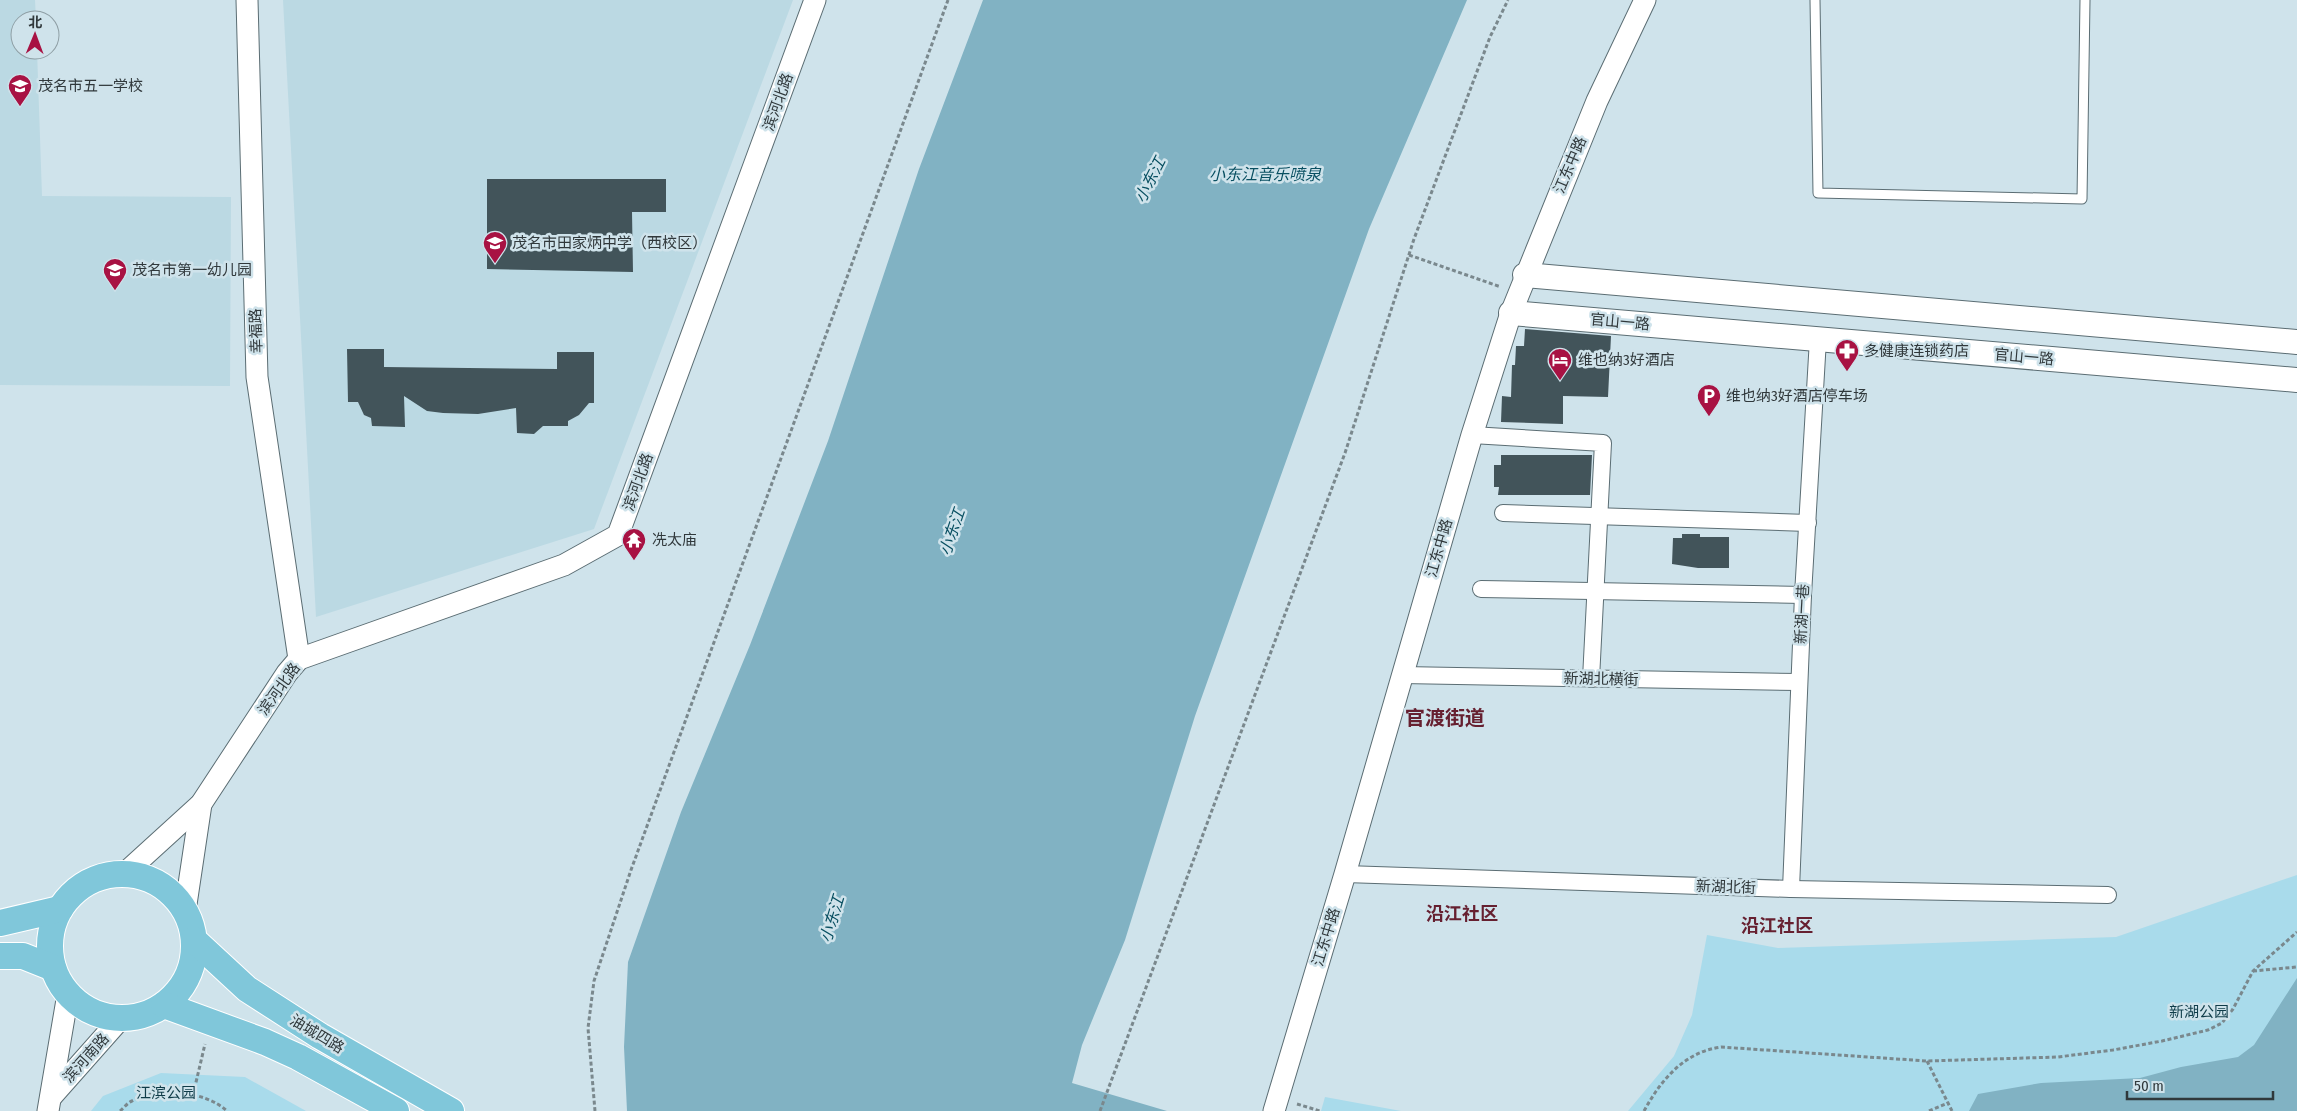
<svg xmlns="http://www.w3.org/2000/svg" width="2297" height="1111" font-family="'Fira Sans Condensed','Noto Sans SC',sans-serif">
<rect width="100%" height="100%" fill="#cfe3eb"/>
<g fill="#bbd9e3">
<path d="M 0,0 L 35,0 L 36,20 L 20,20 L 20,50 L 37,50 L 42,196 L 231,197 L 230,386 L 0,385 Z"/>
<path d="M 283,0 L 793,0 L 594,529 L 316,617 Z"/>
</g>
<g fill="#a9dbeb">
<path d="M 2297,875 L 2297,1111 L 1628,1111 L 1674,1056 L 1692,1015 L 1707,935 L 1778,948 L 2116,937 Z"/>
<path d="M 161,1073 L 245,1077 L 306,1111 L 91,1111 L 103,1096 Z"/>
<path d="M 1325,1097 L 1401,1111 L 1321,1111 Z"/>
</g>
<g fill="#81b2c3">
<path d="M 983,0 L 1467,0 L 1369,229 L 1195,716 L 1125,940 L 1082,1045 L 1072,1083 L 1167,1111 L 627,1111 L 624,1047 L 628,962 L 681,812 L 750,645 L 828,441 L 919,169 Z"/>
<path d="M 2297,978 L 2297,1111 L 1969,1111 L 1978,1094 L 2041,1083 L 2140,1078 L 2181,1067 L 2238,1057 L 2254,1045 Z"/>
</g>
<g fill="#42545a">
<path d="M 487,179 L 666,179 L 666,212 L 632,212 L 633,272 L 487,269 Z"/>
<path d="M 1525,329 L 1611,336 L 1608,397 L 1563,396 L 1563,424 L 1501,422 L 1502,396 L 1511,397 L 1512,365 L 1515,365 L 1516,346 L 1524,346 Z"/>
<path d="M 347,349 L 384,349 L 384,367 L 557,369 L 557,352 L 594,352 L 594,403 L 589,403 L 579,415 L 568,421 L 568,426 L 543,426 L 534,434 L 517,433 L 516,408 L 478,414 L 443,413 L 427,411 L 404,396 L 405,427 L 372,426 L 371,418 L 364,415 L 358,402 L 348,402 Z"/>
<path d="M 1501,455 L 1592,455 L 1590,495 L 1498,495 L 1499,487 L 1494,487 L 1494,465 L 1501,465 Z"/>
<path d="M 1682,534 L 1700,534 L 1700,537 L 1729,537 L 1729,568 L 1698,568 L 1672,564 L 1673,538 L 1682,538 Z"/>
</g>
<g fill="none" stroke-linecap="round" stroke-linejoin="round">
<g stroke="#5b6d73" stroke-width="11">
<path id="service" d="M 1815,0 L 1818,193 L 2082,199 L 2085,0"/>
</g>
<g stroke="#5b6d73" stroke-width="18">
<g id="minor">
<path d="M 1472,435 L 1603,443 L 1591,679"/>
<path d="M 1503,513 L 1808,523"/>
<path d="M 1481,589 L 1803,595"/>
<path d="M 1402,675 L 1799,682"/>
<path d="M 1345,874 L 1791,889 L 2108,895"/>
<path d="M 1791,889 L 1803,595 L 1818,339"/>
</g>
</g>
<g stroke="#5b6d73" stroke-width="23">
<g id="tertiary">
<path d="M 247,0 L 257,377 L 299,659"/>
<path d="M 123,875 L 201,804 L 287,673 L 299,659 L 564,565 L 618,535 L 815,0"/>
<path d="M 185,911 L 201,804"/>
<path d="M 51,1097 L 121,1018"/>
<path d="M 48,1111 L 68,994"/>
<path d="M 1274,1111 L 1345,874 L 1472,435 L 1511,313 L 1597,101 L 1645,0"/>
</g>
</g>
<g stroke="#5b6d73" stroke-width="26">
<g id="secondary">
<path d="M 1525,275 L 2297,342"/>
<path d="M 1511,313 L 2297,380"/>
</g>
</g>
<g stroke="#fff" stroke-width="28">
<g id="primary">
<circle cx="122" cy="946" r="72"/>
<path d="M 0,923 L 60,909"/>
<path d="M 194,940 L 247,989 L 320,1036 L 451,1111"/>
<path d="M 0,956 L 23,956 L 53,968"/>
<path d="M 164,1005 L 265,1042 L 298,1057 L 396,1111"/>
</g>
</g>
<g stroke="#7a888d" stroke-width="3" stroke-dasharray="4 2.5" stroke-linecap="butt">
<path d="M 1409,255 L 1501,287"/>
<path d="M 2253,971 L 2297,967"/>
<path d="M 1927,1061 L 1952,1111"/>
<path d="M 193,1095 L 205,1044"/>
<path d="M 1297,1104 L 1320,1111"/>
<path d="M 120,1111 C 124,1108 127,1103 132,1101 C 157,1086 206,1091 227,1111"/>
<path d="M 595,1111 L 588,1028 L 594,981 L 631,870 L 948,0"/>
<path d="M 1100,1111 L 1345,453 L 1414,239 L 1490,37 L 1508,0"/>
<path d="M 1644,1111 C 1661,1080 1684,1052 1721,1047 L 1927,1061 L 2058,1057 L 2113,1050 L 2162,1041 L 2208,1030 L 2222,1023 L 2233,1009 L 2253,971 L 2297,932"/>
<path d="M 1929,1111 L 1948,1103"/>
</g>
<use href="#service" stroke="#fff" stroke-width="9"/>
<use href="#minor" stroke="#fff" stroke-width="16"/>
<use href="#tertiary" stroke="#fff" stroke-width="21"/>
<use href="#secondary" stroke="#fff" stroke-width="24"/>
<use href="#primary" stroke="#80c7da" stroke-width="26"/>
</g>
<defs>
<g id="school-pin" transform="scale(1.25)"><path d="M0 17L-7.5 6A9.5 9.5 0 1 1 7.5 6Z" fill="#a81243" stroke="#cfe3eb"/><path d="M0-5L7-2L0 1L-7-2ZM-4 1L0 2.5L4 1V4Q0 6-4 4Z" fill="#fff"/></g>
<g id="pharmacy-pin" transform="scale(1.25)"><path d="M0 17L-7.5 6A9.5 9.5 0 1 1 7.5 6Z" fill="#a81243" stroke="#cfe3eb"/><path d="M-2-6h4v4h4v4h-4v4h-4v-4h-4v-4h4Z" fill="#fff"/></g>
<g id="hotel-pin" transform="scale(1.25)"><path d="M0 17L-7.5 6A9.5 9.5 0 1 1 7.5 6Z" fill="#a81243" stroke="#cfe3eb"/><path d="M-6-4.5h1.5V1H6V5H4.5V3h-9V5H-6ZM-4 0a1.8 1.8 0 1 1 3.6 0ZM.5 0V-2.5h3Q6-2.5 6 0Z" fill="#fff"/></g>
<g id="parking-pin" transform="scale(1.25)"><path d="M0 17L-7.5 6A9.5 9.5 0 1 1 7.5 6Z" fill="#a81243" stroke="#cfe3eb"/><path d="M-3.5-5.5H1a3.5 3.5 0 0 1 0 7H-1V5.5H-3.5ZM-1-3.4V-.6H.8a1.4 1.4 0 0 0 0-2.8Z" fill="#fff"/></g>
<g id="temple-pin" transform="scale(1.25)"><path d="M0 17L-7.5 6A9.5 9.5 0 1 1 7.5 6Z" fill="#a81243" stroke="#cfe3eb"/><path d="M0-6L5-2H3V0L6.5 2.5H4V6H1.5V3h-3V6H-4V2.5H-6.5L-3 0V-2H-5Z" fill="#fff"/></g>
</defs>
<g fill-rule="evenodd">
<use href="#school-pin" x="20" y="86"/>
<use href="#school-pin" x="495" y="243"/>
<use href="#school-pin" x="115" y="270"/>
<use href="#pharmacy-pin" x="1847" y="351"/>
<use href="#hotel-pin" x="1560" y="360"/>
<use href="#parking-pin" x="1709" y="396"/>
<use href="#temple-pin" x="634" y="540"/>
</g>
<g text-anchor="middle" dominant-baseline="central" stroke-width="5" stroke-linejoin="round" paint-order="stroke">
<g font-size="15" fill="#30383b" stroke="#cfe3eb" text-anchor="start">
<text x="38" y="86">茂名市五一学校</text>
<text x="512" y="243">茂名市田家炳中学（西校区）</text>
<text x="132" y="270">茂名市第一幼儿园</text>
<text x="1864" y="351">多健康连锁药店</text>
<text x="1578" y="360">维也纳3好酒店</text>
<text x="1726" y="396">维也纳3好酒店停车场</text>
<text x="652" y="540">冼太庙</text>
</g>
<g font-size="15" fill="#30383b" stroke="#cfe3eb">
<text transform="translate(778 102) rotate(-70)">滨河北路</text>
<text transform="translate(1570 165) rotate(-67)">江东中路</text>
<text transform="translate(1620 322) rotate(5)">官山一路</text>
<text transform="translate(256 331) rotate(-92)">幸福路</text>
<text transform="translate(2024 357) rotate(5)">官山一路</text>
<text transform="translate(638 482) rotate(-70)">滨河北路</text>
<text transform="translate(1439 548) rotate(-74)">江东中路</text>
<text transform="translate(1802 614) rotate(-87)">新湖一巷</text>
<text transform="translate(1601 679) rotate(1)">新湖北横街</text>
<text transform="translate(279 689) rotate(-54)">滨河北路</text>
<text transform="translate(1726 887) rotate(2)">新湖北街</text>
<text transform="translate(1326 937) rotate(-73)">江东中路</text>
<text transform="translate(317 1034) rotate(31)">油城四路</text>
<text transform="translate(86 1058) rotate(-48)">滨河南路</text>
</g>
<g font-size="15" fill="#0f3c49" stroke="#cfe3eb">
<text x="2199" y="1012">新湖公园</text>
<text x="166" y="1093">江滨公园</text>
</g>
<g font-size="16" font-style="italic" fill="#084f61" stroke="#cfe3eb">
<text x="1265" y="174">小东江音乐喷泉</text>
<text transform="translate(1150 180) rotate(-63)">小东江</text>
<text transform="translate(952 532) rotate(-71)">小东江</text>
<text transform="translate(832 919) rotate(-73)">小东江</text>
</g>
<g font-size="18" font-weight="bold" fill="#662030" stroke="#cfe3eb">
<text x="1462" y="914">沿江社区</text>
<text x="1777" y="926">沿江社区</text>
</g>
<g font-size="20" font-weight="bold" fill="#662030" stroke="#cfe3eb">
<text x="1445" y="718">官渡街道</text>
</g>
</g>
<g transform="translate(35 35) rotate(1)"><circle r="24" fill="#cfe3eb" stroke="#8f9fa5"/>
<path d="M0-4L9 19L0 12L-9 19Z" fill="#a81243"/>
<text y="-8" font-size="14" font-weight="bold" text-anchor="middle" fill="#30383b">北</text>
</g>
<path d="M2127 1091v8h146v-8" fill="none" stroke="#30383b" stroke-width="2.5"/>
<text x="2134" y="1091" font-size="15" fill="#30383b" stroke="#cfe3eb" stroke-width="4" paint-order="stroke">50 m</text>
</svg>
